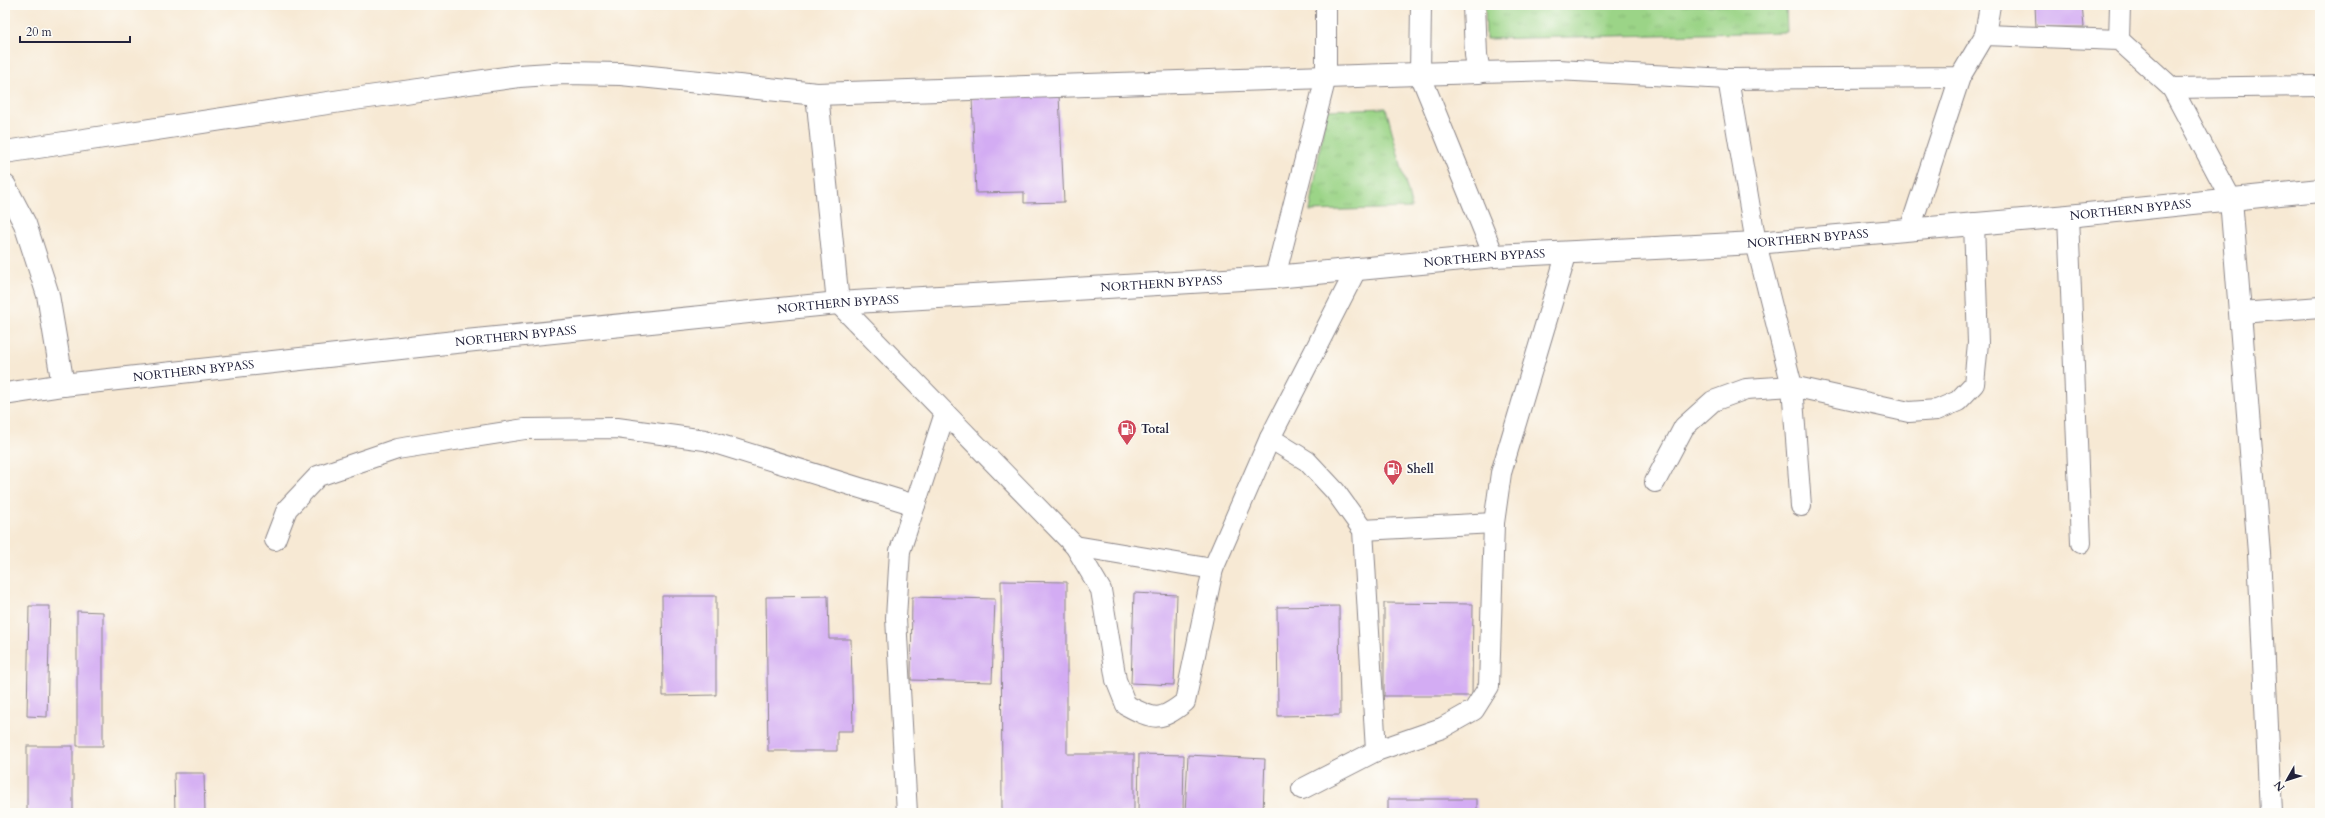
<svg xmlns="http://www.w3.org/2000/svg" width="2325" height="818" font-family="Cardo,serif">
<defs>
<pattern id="grass-tufts" width="24" height="20" patternUnits="userSpaceOnUse"><rect width="24" height="20" fill="#9bd487"/><path d="M3 7l-1-3M5 7V3M7 7l1-3M15 17l-1-3M17 17v-4M19 17l1-3" fill="none" stroke="#85b675"/></pattern>
</defs>
<rect width="100%" height="100%" fill="#fdfcf7"/>
<filter id="ink" filterUnits="userSpaceOnUse"><feTurbulence type="fractalNoise" baseFrequency=".025" numOctaves="2"/><feDisplacementMap in="SourceGraphic" scale="8" xChannelSelector="R" yChannelSelector="G"/><feConvolveMatrix kernelMatrix="1 2 1 2 8 2 1 2 1" color-interpolation-filters="sRGB"/></filter>
<filter id="wash" filterUnits="userSpaceOnUse"><feTurbulence type="fractalNoise" baseFrequency=".012" numOctaves="4" result="noise"/><feDisplacementMap in="SourceGraphic" scale="16" xChannelSelector="R" yChannelSelector="G"/><feGaussianBlur stdDeviation="0.9" result="paint"/><feColorMatrix in="noise" values="0 0 0 0 0 0 0 0 0 0 0 0 0 0 0 0 0 1.4 0 .05"/><feComposite in="paint" operator="in"/></filter>
<g filter="url(#wash)">
<rect width="100%" height="100%" fill="#f7e9d4"/>
<g fill="url(#grass-tufts)" stroke="#5e7b61">
<path d="M 1485,5 L 1786,5 L 1787,32 L 1486,39 Z"/>
<path d="M 1386,108 L 1412,208 L 1310,211 L 1326,110 Z"/>
</g>
<g id="blocks">
<g fill="#d3acf3">
<path d="M 2035,5 L 2082,5 L 2084,27 L 2036,27 Z"/>
<path d="M 1059,95 L 1064,202 L 1024,203 L 1024,192 L 976,193 L 972,98 Z"/>
<path d="M 1001,581 L 1067,582 L 1067,754 L 1134,754 L 1134,813 L 1002,813 Z"/>
<path d="M 1134,593 L 1177,595 L 1174,685 L 1131,683 Z"/>
<path d="M 662,596 L 716,596 L 716,695 L 663,696 Z"/>
<path d="M 828,596 L 829,639 L 851,639 L 853,731 L 837,731 L 837,751 L 768,751 L 766,597 Z"/>
<path d="M 912,597 L 995,599 L 992,682 L 911,680 Z"/>
<path d="M 1384,603 L 1473,604 L 1472,696 L 1384,696 Z"/>
<path d="M 29,606 L 50,606 L 47,717 L 27,716 Z"/>
<path d="M 1339,606 L 1340,715 L 1278,716 L 1277,607 Z"/>
<path d="M 77,611 L 103,612 L 103,746 L 77,746 Z"/>
<rect x="27" y="746" width="46" height="67"/>
<path d="M 1139,754 L 1184,755 L 1183,813 L 1138,813 Z"/>
<path d="M 1188,755 L 1265,759 L 1263,813 L 1185,813 Z"/>
<path d="M 174,773 L 204,773 L 205,813 L 175,813 Z"/>
<rect x="1388" y="799" width="89" height="14"/>
</g>
</g>
</g>
<g filter="url(#ink)">
<use href="#blocks" fill-opacity="0" stroke="#8c8688" stroke-width="1"/>
<g fill="none" stroke-linecap="round" stroke-linejoin="round">
<g stroke="#8c8688" stroke-width="22">
<g id="lane">
<path d="M 1421,5 L 1420,74 L 1494,256"/>
<path d="M 1985,35 L 1990,5"/>
<path d="M 2119,40 L 2120,5"/>
<path d="M 1479,72 L 1557,70 L 1728,79 L 1960,77 L 1985,35 L 2119,40 L 2172,88 L 2320,86"/>
<path d="M 1728,79 L 1756,243 L 1792,386 L 1801,506"/>
<path d="M 2172,88 L 2231,199"/>
<path d="M 2068,216 L 2081,543"/>
<path d="M 1910,229 L 1960,77"/>
<path d="M 1275,277 L 1326,77 L 1326,5"/>
<path d="M 838,303 L 1075,546 L 1101,590 L 1116,680 L 1126,705 C 1154,720 1160,722 1185,702 L 1213,569 L 1270,438 L 1357,268"/>
<path d="M 2241,313 L 2320,307"/>
<path d="M 1270,438 L 1307,461 L 1335,491 L 1363,530 L 1376,751"/>
<path d="M 1655,482 L 1684,427 L 1713,401 L 1746,389 L 1792,386 L 1909,412 L 1937,410 L 1958,401 L 1974,384 L 1978,343 L 1974,223"/>
<path d="M 1363,530 L 1494,523"/>
<path d="M 275,540 L 287,509 L 318,476 L 397,449 L 525,429 L 617,428 L 705,440 L 915,505"/>
<path d="M 1075,546 L 1213,569"/>
<path d="M 1302,789 L 1376,751 L 1442,728 L 1474,710 L 1489,686 L 1494,523 L 1501,473 L 1567,252"/>
<path d="M 907,813 L 896,618 L 900,551 L 945,413"/>
</g>
</g>
<g stroke="#8c8688" stroke-width="24">
<g id="street">
<path d="M 817,94 L 838,303"/>
<path d="M 5,152 L 354,99 L 519,76 L 565,73 L 621,74 L 817,94 L 1479,72 L 1476,55 L 1474,5"/>
<path d="M 5,186 L 25,224 L 48,295 L 63,385"/>
<path d="M 2231,199 L 2259,553 L 2271,813"/>
</g>
</g>
<g stroke="#8c8688" stroke-width="24">
<g id="primary">
<path id="s1" d="M 5,394 L 63,385 L 446,343 L 838,303 L 1275,277 L 1494,256 L 1756,243 L 2068,216 L 2320,190"/>
</g>
</g>
<use href="#lane" stroke="#fff" stroke-width="20"/>
<use href="#street" stroke="#fff" stroke-width="22"/>
<use href="#primary" stroke="#fff" stroke-width="22"/>
</g>
</g>
<defs>
<g id="fuel-pin" transform="scale(1)"><path d="M0 17L-7.5 6A9.5 9.5 0 1 1 7.5 6Z" fill="#d1495b" stroke="#fdfcf7"/><path d="M-5.5-6h7V0h2V4h1.3V-2.5L3-4.5l.8-.8L6-3V5H2.5V1h-1V6h-7ZM-4.2-4.7v3.2H.2V-4.7Z" fill="#fff"/></g>
</defs>
<g fill-rule="evenodd">
<use href="#fuel-pin" x="1127" y="429"/>
<use href="#fuel-pin" x="1393" y="469"/>
</g>
<g text-anchor="middle" dominant-baseline="central" stroke-width="4" stroke-linejoin="round" paint-order="stroke">
<g font-size="12" fill="#22223b" stroke="#fdfcf7">
<text stroke="none"><textPath href="#s1" startOffset="2134">NORTHERN BYPASS</textPath></text>
<text stroke="none"><textPath href="#s1" startOffset="1810">NORTHERN BYPASS</textPath></text>
<text stroke="none"><textPath href="#s1" startOffset="1486">NORTHERN BYPASS</textPath></text>
<text stroke="none"><textPath href="#s1" startOffset="1162">NORTHERN BYPASS</textPath></text>
<text stroke="none"><textPath href="#s1" startOffset="838">NORTHERN BYPASS</textPath></text>
<text stroke="none"><textPath href="#s1" startOffset="514">NORTHERN BYPASS</textPath></text>
<text stroke="none"><textPath href="#s1" startOffset="190">NORTHERN BYPASS</textPath></text>
</g>
<g font-size="12" font-weight="bold" fill="#22223b" stroke="#fdfcf7" text-anchor="start">
<text x="1141" y="429">Total</text>
<text x="1407" y="469">Shell</text>
</g>
</g>
<rect width="2325" height="818" fill="none" stroke="#fdfcf7" stroke-width="20"/>
<g transform="translate(2287 780) rotate(231)" stroke="#fdfcf7" stroke-width="3" paint-order="stroke">
<path d="M0-3L7 15L0 10L-7 15Z" fill="#22223b"/>
<text y="-6" font-size="11" font-weight="bold" text-anchor="middle" fill="#22223b">N</text>
</g>
<path d="M20 36v6h110v-6" fill="none" stroke="#22223b" stroke-width="2"/>
<text x="26" y="36" font-size="12" fill="#22223b" stroke="#fdfcf7" stroke-width="3" paint-order="stroke">20 m</text>
</svg>
